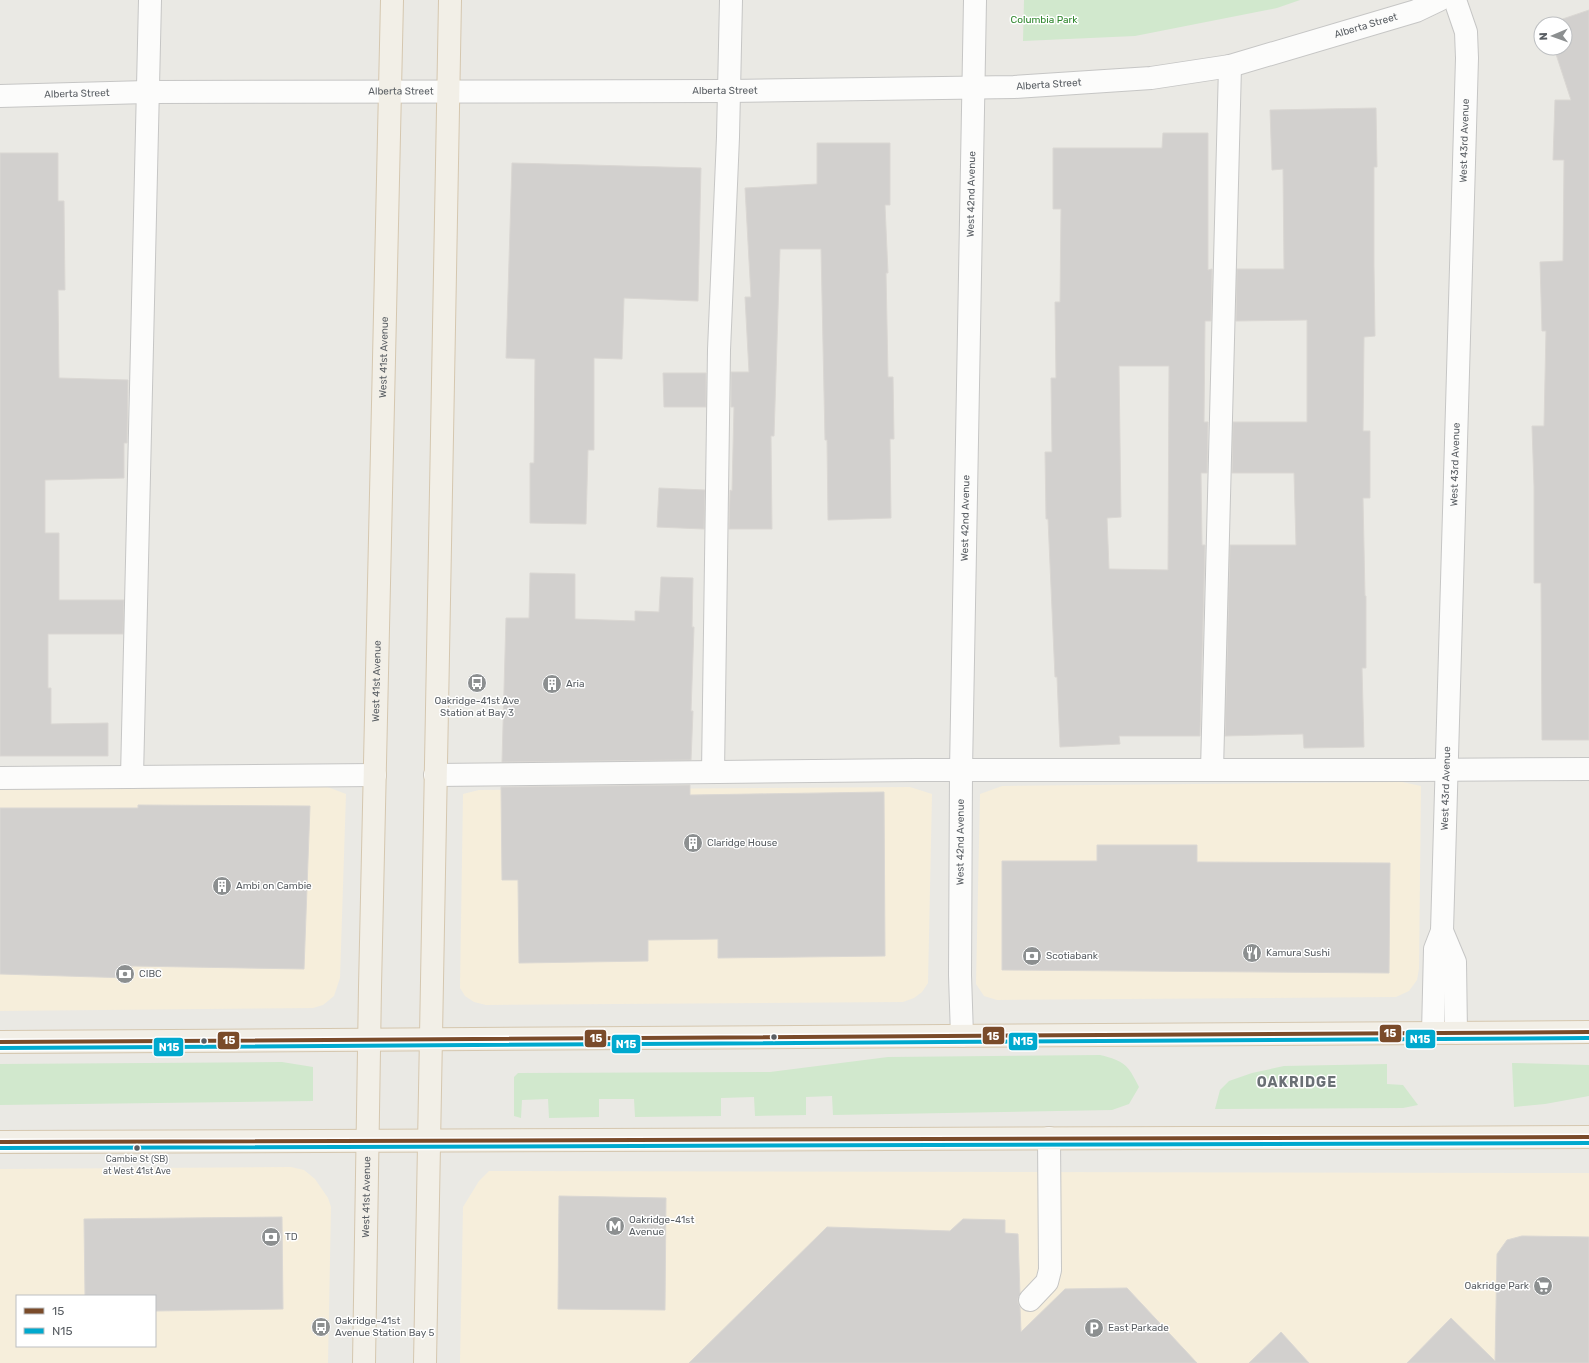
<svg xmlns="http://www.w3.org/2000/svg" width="1589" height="1363" font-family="Rubik,sans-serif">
<rect width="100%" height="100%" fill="#eae9e4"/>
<g fill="#f6eedb" fill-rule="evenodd">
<path d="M 1402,782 L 1421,786 L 1419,969 L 1417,980 L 1409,991 L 1396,997 L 997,1000 L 984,996 L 976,984 L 980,794 L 1002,786 Z"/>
<path d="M 325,786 L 346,794 L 340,978 L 334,996 L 323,1005 L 313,1008 L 0,1011 L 0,789 Z"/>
<path d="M 910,787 L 932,794 L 928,983 L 922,992 L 914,998 L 903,1002 L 486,1005 L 474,1002 L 465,996 L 460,988 L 463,794 L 479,790 Z"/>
<path d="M 291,1167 L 304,1170 L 315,1179 L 328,1198 L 331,1207 L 328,1363 L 0,1363 L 0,1169 ZM 17,1296 L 155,1296 L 155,1346 L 17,1346 Z"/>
<path d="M 489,1171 L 1589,1173 L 1589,1363 L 460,1363 L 463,1207 L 479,1181 Z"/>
</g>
<g fill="#d1e8cd">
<path d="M 1024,0 L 1300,0 L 1277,8 L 1135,36 L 1023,41 Z"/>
<path d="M 1100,1055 C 1125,1061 1128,1065 1139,1087 L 1129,1104 L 1112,1110 L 833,1115 L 832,1096 L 806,1097 L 806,1115 L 755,1116 L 754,1097 L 721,1098 L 721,1116 L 635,1117 L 634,1099 L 599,1099 L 599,1117 L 549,1118 L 548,1099 L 522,1100 L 521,1118 L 514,1116 L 514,1077 L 518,1073 L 770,1072 L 888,1057 Z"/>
<path d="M 282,1062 L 313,1067 L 313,1101 L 0,1105 L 0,1064 Z"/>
<path d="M 1512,1063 L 1589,1065 L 1589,1096 L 1545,1104 L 1514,1107 Z"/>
<path d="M 1387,1064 L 1387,1084 L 1403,1085 L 1418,1105 L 1403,1108 L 1215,1109 L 1220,1090 L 1229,1081 L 1252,1073 L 1284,1066 Z"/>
</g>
<g fill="#d2d0ce" stroke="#dad7d3" fill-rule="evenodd">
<path d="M 1589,10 L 1589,740 L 1542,740 L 1541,583 L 1534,583 L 1534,486 L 1532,426 L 1544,426 L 1546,331 L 1542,331 L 1540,262 L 1563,261 L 1564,160 L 1553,160 L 1555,100 L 1571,100 L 1554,48 L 1565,48 L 1565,24 L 1548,24 Z"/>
<path d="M 1376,108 L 1377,167 L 1374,167 L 1374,267 L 1375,336 L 1364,337 L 1363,431 L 1370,431 L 1370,498 L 1363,498 L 1365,596 L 1366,596 L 1366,668 L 1362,668 L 1364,747 L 1304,748 L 1303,734 L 1225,736 L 1230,545 L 1296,545 L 1294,473 L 1232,473 L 1233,422 L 1307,422 L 1307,320 L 1236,321 L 1237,269 L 1284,269 L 1283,169 L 1272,170 L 1270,110 Z"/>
<path d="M 1163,133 L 1208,133 L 1208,270 L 1212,269 L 1211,321 L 1205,321 L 1204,422 L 1208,422 L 1207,473 L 1201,473 L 1202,545 L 1205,545 L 1200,736 L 1119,736 L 1120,744 L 1060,747 L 1057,677 L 1055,677 L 1048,519 L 1046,519 L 1045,452 L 1052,452 L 1051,378 L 1056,378 L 1055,302 L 1060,302 L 1061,209 L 1053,209 L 1053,148 L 1162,148 ZM 1119,366 L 1169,366 L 1168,570 L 1109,569 L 1107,518 L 1121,517 Z"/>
<path d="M 817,143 L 890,143 L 890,205 L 885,205 L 888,273 L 886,273 L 888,377 L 893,377 L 894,439 L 890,439 L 891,518 L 828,520 L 827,440 L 825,440 L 821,249 L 780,249 L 774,436 L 771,436 L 772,529 L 729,529 L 730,490 L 732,491 L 734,407 L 731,407 L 731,372 L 749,372 L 745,297 L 751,297 L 745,188 L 817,184 Z"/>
<path d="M 0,153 L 58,153 L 58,201 L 64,201 L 65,290 L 58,290 L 59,378 L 128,380 L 127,443 L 124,443 L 124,478 L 45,480 L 45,533 L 59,533 L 59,600 L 124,600 L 123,634 L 48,634 L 48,688 L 51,688 L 51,724 L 108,723 L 108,756 L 0,756 Z"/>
<path d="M 512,163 L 701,168 L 698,301 L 624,298 L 622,359 L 594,358 L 594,450 L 588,450 L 586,524 L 530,523 L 530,463 L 534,463 L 535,359 L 506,358 Z"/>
<path d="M 663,373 L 706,373 L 706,407 L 664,407 Z"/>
<path d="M 659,488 L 705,490 L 704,529 L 657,527 Z"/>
<path d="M 530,573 L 575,574 L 575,619 L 635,621 L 635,611 L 659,612 L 661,577 L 693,578 L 692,627 L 694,627 L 691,711 L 693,711 L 691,760 L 502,762 L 506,618 L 529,618 Z"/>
<path d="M 690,785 L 690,795 L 884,792 L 885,956 L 718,958 L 718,939 L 648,940 L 648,961 L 519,963 L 518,880 L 502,880 L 501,787 Z"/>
<path d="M 138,805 L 310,806 L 304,969 L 131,966 L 130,978 L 0,974 L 0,808 L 138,808 Z"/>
<path d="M 1097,845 L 1197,845 L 1197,862 L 1390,863 L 1389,973 L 1002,970 L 1002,861 L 1097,861 Z"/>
<path d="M 559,1196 L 666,1198 L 665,1310 L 558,1309 Z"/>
<path d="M 282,1217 L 283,1309 L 155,1311 L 155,1296 L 85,1296 L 84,1219 Z"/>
<path d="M 963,1219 L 1005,1220 L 1005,1233 L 1018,1234 L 1020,1294 L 1018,1298 L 1018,1303 L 1020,1307 L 1021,1332 L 1065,1289 L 1127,1288 L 1197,1363 L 689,1363 L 827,1227 L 950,1231 Z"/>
<path d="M 1522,1236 L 1589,1237 L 1589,1363 L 1407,1363 L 1451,1318 L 1495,1361 L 1497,1254 L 1507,1240 Z"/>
<path d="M 1281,1332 L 1309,1363 L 1249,1363 Z"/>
</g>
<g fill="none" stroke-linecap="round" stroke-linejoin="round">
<g stroke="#c6c6c5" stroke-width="24">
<g id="minor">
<path id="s1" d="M 0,96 L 147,92 L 729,91 L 1014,87 L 1151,78 L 1230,66 L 1416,11 L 1439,0"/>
<path d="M 1212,770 L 1230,66"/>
<path d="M 713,772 L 719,350 L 728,137 L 731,0"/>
<path d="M 435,775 L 917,770 L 1411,770 L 1589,769"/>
<path d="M 132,777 L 150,0"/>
<path d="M 0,778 L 375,775"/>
<path d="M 1442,931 L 1455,962 L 1456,1033"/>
<path id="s2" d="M 1433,1033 L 1435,949 L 1442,931 L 1467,58 L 1466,32 L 1455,0"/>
<path id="s3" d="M 962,1036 L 960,975 L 961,770 L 975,0"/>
<path d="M 1030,1300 L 1047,1282 L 1050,1270 L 1049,1138"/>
</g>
</g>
<g stroke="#d5c7af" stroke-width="24">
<g id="major">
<path d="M 0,1042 L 1589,1032"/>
<path d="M 0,1142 L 1192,1138 L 1394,1138 L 1589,1137"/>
<path id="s4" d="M 364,1363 L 370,987 L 392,0"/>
<path d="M 425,1363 L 450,0"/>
</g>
</g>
<use href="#minor" stroke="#fcfcfb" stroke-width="22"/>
<use href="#major" stroke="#f2efe7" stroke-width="22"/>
<g stroke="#fff" stroke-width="7">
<g id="bus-1">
<path d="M 0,1042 L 1589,1032"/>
<path d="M 0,1142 L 1589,1137"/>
</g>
</g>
<g stroke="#fff" stroke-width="7">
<g id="bus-2">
<path d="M 0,1048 L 1589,1038"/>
<path d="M 0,1148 L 1589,1143"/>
</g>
</g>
<use href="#bus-1" stroke="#7a4b2a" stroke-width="4"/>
<use href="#bus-2" stroke="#00a9ce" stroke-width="4"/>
</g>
<defs>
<g id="bus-disc" transform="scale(1)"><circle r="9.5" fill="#8c8f90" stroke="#fff"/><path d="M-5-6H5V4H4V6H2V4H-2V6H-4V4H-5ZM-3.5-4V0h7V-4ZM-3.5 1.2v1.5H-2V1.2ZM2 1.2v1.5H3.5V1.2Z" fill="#fff"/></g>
<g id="building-disc" transform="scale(1)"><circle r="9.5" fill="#8c8f90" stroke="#fff"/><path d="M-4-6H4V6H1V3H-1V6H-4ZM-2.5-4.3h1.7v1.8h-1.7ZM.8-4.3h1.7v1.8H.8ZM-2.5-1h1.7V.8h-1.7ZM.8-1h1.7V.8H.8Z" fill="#fff"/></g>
<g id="restaurant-disc" transform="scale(1)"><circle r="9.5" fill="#8c8f90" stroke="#fff"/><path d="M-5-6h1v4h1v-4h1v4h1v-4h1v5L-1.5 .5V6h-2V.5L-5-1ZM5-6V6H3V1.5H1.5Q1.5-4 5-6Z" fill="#fff"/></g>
<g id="bank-disc" transform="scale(1)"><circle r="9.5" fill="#8c8f90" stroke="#fff"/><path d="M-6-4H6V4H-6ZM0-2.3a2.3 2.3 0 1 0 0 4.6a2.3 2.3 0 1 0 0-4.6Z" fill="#fff"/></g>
<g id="metro-disc" transform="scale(1)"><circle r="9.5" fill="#8c8f90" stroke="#fff"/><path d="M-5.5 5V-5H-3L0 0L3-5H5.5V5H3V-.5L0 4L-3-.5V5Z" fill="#fff"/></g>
<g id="supermarket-disc" transform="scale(1)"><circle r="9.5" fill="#8c8f90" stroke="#fff"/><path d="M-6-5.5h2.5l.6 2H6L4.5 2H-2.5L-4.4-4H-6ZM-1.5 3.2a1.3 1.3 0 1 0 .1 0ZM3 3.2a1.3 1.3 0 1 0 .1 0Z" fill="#fff"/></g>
<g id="parking-disc" transform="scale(1)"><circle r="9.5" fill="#8c8f90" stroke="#fff"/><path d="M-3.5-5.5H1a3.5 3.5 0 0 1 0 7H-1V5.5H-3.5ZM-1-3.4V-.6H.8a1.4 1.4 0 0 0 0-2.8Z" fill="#fff"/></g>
</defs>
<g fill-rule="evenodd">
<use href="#bus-disc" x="477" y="683"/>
<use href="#building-disc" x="552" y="684"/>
<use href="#building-disc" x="693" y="843"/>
<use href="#building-disc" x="222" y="886"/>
<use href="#restaurant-disc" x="1252" y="953"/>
<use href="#bank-disc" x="1032" y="956"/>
<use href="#bank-disc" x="125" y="974"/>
<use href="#metro-disc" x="615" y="1226"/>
<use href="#bank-disc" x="271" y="1237"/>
<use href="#supermarket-disc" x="1543" y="1286"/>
<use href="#bus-disc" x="321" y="1327"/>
<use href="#parking-disc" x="1094" y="1328"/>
</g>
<g fill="#595e63" stroke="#fff" stroke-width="1.5">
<circle cx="774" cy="1037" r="3.5"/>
<circle cx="204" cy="1041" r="3.5"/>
<circle cx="137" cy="1148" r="3.5"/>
</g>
<g text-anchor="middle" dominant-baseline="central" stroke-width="3" stroke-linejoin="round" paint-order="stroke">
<g font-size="9" fill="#595e63" stroke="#fff">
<text x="137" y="1159">Cambie St (SB)<tspan x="137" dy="12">at West 41st Ave</tspan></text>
</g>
<g font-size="10" fill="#2f872d" stroke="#fff">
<text x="1044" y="20">Columbia Park</text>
</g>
<g font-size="10" fill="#595e63" stroke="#fff">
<text stroke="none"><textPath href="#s1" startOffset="1373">Alberta Street</textPath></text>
<text stroke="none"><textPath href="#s1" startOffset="1049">Alberta Street</textPath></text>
<text stroke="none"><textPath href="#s1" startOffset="725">Alberta Street</textPath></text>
<text stroke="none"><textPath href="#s1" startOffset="401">Alberta Street</textPath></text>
<text stroke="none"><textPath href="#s1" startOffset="77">Alberta Street</textPath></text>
<text stroke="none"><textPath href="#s2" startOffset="894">West 43rd Avenue</textPath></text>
<text stroke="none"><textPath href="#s3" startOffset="842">West 42nd Avenue</textPath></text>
<text stroke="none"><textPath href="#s4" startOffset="1006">West 41st Avenue</textPath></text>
<text stroke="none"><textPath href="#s2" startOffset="570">West 43rd Avenue</textPath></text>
<text stroke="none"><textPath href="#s3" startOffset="518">West 42nd Avenue</textPath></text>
<text stroke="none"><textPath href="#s4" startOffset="682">West 41st Avenue</textPath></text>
<text stroke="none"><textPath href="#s2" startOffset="246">West 43rd Avenue</textPath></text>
<text stroke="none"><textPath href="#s3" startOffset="194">West 42nd Avenue</textPath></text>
<text stroke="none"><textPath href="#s4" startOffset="166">West 41st Avenue</textPath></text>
</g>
<g font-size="10" fill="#595e63" stroke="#fff" text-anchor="start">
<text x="566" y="684">Aria</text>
<text x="477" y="701" text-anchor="middle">Oakridge-41st Ave<tspan x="477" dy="12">Station at Bay 3</tspan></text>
<text x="707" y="843">Claridge House</text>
<text x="236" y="886">Ambi on Cambie</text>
<text x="1266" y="953">Kamura Sushi</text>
<text x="1046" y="956">Scotiabank</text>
<text x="139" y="974">CIBC</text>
<text x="629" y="1220">Oakridge-41st<tspan x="629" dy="12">Avenue</tspan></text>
<text x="285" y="1237">TD</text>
<text x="1529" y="1286" text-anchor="end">Oakridge Park</text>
<text x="335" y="1321">Oakridge-41st<tspan x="335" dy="12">Avenue Station Bay 5</tspan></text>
<text x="1108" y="1328">East Parkade</text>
</g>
<g font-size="14" font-weight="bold" letter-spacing="1" fill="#6a7075" stroke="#fff">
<text x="1297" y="1082">OAKRIDGE</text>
</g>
</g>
<g stroke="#fff" stroke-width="1.5">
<rect x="1379" y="1024" width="23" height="19" rx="4" fill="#7a4b2a"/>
<rect x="982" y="1026" width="23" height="19" rx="4" fill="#7a4b2a"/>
<rect x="584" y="1029" width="23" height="19" rx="4" fill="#7a4b2a"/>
<rect x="1405" y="1029" width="31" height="20" rx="4" fill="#00a9ce"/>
<rect x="217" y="1031" width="23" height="19" rx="4" fill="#7a4b2a"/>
<rect x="1008" y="1032" width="30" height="19" rx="4" fill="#00a9ce"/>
<rect x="611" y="1034" width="30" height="20" rx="4" fill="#00a9ce"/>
<rect x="153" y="1037" width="31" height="20" rx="4" fill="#00a9ce"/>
</g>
<g font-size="11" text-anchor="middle" font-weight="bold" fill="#fff">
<text x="1390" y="1037">15</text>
<text x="993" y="1040">15</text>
<text x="596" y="1042">15</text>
<text x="1420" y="1043">N15</text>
<text x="229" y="1044">15</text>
<text x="1023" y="1045">N15</text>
<text x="626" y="1048">N15</text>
<text x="169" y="1051">N15</text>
</g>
<rect x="16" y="1295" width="140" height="52" fill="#ffffff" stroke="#bdbfc1"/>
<rect x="24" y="1308" width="20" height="6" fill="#7a4b2a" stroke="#bdbfc1"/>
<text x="52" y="1315" font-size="12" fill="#595e63">15</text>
<rect x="24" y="1328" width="20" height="6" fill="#00a9ce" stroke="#bdbfc1"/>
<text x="52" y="1335" font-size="12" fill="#595e63">N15</text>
<g transform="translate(1553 36) rotate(268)"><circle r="19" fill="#ffffff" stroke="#bdbfc1"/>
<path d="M0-3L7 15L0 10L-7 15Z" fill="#8c8f90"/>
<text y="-6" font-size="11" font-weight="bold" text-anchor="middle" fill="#595e63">N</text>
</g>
</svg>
